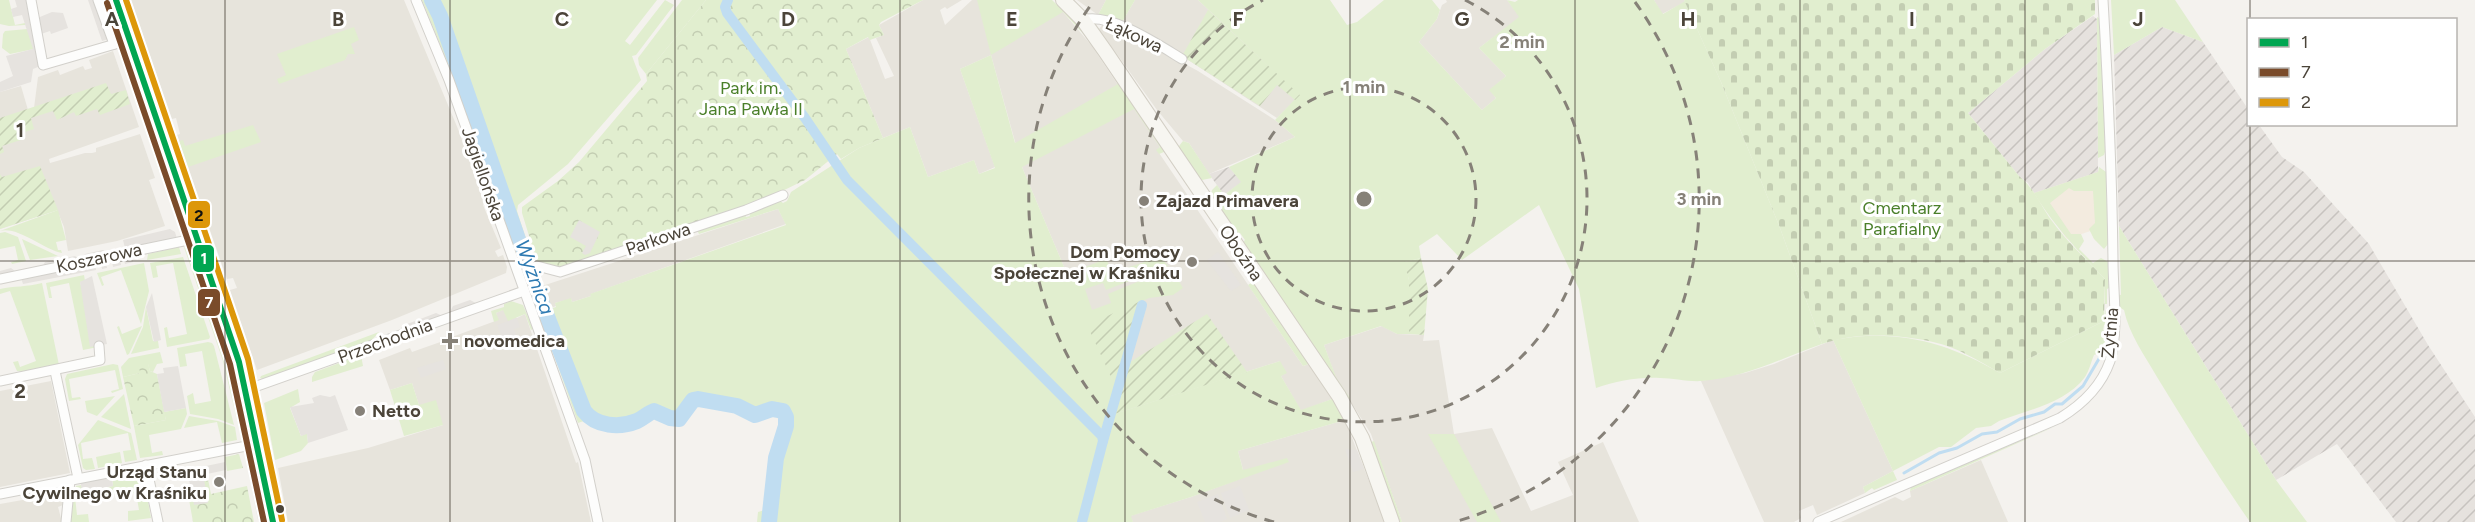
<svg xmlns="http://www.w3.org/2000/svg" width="2475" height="522" font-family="Figtree,sans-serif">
<defs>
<pattern id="industrial-furrows" width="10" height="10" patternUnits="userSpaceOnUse" patternTransform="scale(1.5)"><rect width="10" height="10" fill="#e6e2de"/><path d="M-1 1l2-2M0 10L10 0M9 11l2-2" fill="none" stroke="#c7c3bf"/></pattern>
<pattern id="cemetery-stones" width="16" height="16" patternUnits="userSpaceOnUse" patternTransform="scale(1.5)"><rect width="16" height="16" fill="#e1eecf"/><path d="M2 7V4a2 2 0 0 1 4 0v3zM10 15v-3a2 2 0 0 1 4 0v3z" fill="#c3cdb2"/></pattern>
<pattern id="park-crowns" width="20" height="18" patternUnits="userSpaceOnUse" patternTransform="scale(1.5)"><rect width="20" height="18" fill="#e1eecf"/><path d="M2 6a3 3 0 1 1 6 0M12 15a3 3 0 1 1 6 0" fill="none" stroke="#c3cdb2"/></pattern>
<pattern id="garden-furrows" width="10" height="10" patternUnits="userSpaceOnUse" patternTransform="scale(1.5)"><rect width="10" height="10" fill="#e1eecf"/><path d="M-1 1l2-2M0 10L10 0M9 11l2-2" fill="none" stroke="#c3cdb2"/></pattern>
</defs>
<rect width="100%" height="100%" fill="#f4f2ee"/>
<g fill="#e7e4dc">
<path d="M 131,0 L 404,0 L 458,129 L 485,203 L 483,205 L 501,248 L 495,251 L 498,257 L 503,255 L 507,267 L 506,273 L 392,320 L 257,370 L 230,290 L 237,288 L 233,278 L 227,279 L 222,265 L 177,135 L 180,134 L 176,118 L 172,119 Z"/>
<path d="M 923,0 L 962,0 L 947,9 L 945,7 L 940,10 L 945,25 L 972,0 L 1049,0 L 1063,12 L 1091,45 L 1160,147 L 1157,150 L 1303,366 L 1309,364 L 1332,399 L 1301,411 L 1281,376 L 1280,361 L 1111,415 L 1067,274 L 1022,167 L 991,55 L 960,69 L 995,167 L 979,174 L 974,160 L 928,177 L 910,127 L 883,138 L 846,49 L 869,37 L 885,79 L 894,76 L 876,38 L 884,35 L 879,25 Z"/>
<path d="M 1077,0 L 1106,0 L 1098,15 Z"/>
<path d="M 1135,0 L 1198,0 L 1300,95 L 1277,118 L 1182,56 L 1121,24 Z"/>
<path d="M 1446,0 L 1507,0 L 1520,17 L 1479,48 L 1506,76 L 1490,90 L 1496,98 L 1482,110 L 1419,42 L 1437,19 L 1442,5 L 1447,2 Z"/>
<path d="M 1654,0 L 1684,0 L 1685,2 L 1662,14 Z"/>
<path d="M 1106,21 L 1198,71 L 1275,120 L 1295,137 L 1209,174 L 1189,143 L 1183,141 L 1157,110 L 1099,29 Z"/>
<path d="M 113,51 L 139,127 L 49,159 L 50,163 L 85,153 L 92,153 L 96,152 L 96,148 L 140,134 L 155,178 L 149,180 L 165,226 L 117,241 L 68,251 L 64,227 L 57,210 L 0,229 L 0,92 L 21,86 L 28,110 L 34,108 L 38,77 L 58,70 L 60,75 L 83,66 L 85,70 L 92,68 L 89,60 Z"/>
<path d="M 778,209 L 786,224 L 591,294 L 591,296 L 572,302 L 571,299 L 555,303 L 556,306 L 546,310 L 539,287 Z"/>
<path d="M 504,309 L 517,318 L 525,314 L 576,463 L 578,462 L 591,522 L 288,522 L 278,468 L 368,448 L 443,425 L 419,405 L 412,383 L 390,390 L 379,360 L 410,348 L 412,352 L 446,340 L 445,337 L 451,335 L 452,337 L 498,320 L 496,313 Z"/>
<path d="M 1382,326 L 1397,334 L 1424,335 L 1423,341 L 1439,340 L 1454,434 L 1492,428 L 1531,511 L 1573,495 L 1558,462 L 1603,442 L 1639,522 L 1402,522 L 1371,434 L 1336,378 L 1324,345 Z"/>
<path d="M 1833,340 L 1893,471 L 1863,487 L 1865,493 L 1817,515 L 1813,505 L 1799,511 L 1801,518 L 1794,522 L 1764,522 L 1701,381 L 1745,373 L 1774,364 Z"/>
<path d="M 51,381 L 70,473 L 0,487 L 0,391 Z"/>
<path d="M 1345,420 L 1385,522 L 1133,522 L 1130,516 L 1191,497 L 1245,477 L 1238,451 Z"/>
<path d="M 1981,460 L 2008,522 L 1841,522 L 1895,497 L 1903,501 L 1911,497 L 1910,491 Z"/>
<path d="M 60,490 L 63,505 L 58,507 L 62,522 L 0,522 L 0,504 L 45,496 L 46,498 L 52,497 L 51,492 Z"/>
</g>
<path fill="#f3ebdf" d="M 2098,172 L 2102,227 L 2067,239 L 2034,193 Z"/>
<g fill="url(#industrial-furrows)">
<path d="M 2093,16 L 2097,19 L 2098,172 L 2034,193 L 2028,183 L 2019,176 L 1968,113 L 2045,49 Z"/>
<path d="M 2162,27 L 2203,42 L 2248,109 L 2248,124 L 2259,125 L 2282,157 L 2304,172 L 2369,244 L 2428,345 L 2475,417 L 2475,522 L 2396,522 L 2337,444 L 2276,480 L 2119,226 L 2114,55 Z"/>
<path d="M 1229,167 L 1242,182 L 1224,195 L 1209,174 Z"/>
</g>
<g fill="#e1eecf">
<path d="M 0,0 L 9,0 L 15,25 L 25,23 L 25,25 L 9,26 L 0,24 Z"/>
<path d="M 422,0 L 430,0 L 439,17 L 461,76 L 440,16 L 432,0 L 657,0 L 625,41 L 630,45 L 665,0 L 674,5 L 636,55 L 632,56 L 641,80 L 568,164 L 518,205 L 517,211 L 534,263 L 533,266 L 522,267 L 464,103 L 464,100 L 469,98 L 468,95 L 461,96 Z"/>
<path d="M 682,0 L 706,0 L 646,74 L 639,65 L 638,58 Z"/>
<path d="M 977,0 L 1052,0 L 1077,24 L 1089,40 L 1063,12 L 991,55 L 1015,143 L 1118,84 L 1095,48 L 1164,150 L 1164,152 L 1159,154 L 1156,150 L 1160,147 L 1134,109 L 1022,167 L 1067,274 L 1106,259 L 1113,272 L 1142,263 L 1159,254 L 1168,266 L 1106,290 L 1103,283 L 1085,289 L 1092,310 L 1111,303 L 1108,294 L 1171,268 L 1183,288 L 1173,295 L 1149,298 L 1088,325 L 1118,392 L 1111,415 L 1280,361 L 1287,373 L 1281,376 L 1301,410 L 1332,399 L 1309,364 L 1303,366 L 1248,285 L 1251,283 L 1257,286 C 1287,330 1318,374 1345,420 L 1238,451 L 1243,470 L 1287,458 L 1289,462 L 1191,497 L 1131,516 L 1133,522 L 757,522 L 758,512 L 768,509 L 776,458 L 786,426 L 786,417 L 783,411 L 772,409 L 755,415 L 737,406 L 698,399 L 693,400 L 679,419 L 670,418 L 654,411 C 642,415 633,425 619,425 C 601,426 597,416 578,423 L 525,273 L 537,271 L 546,310 L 556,307 L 555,303 L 571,298 L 572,302 L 591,296 L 590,294 L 786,225 L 778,209 L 699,234 L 697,230 L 745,214 L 746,217 L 750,216 L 749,213 L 779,200 L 783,203 L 787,201 L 791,192 L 859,148 L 910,127 L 928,177 L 974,160 L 979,174 L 995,168 L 960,69 L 991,55 Z"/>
<path d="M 1106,0 L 1135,0 L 1121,24 L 1098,15 Z"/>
<path d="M 1198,0 L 1330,0 L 1347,25 L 1357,22 L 1384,0 L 1432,0 L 1440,10 L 1437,19 L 1419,42 L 1482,110 L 1496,98 L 1489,90 L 1506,76 L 1479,48 L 1519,17 L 1507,0 L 1515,2 L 1518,0 L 1654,0 L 1663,14 L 1687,0 L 1685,2 L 1721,82 L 1780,228 L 1822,344 C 1782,358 1744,378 1702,381 C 1688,382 1673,378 1660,378 C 1638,377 1616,381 1596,388 L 1579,289 L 1539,205 L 1462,260 L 1437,234 L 1419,246 L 1421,258 L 1405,262 L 1409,280 L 1409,334 L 1397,334 L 1381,326 L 1324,345 L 1336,377 L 1350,398 L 1348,398 L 1242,243 L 1245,240 L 1240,233 L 1236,233 L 1211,194 L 1212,190 L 1217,185 L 1224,195 L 1241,182 L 1229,167 L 1295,137 L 1275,120 L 1299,95 Z"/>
<path d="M 2111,0 L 2175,0 L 2203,42 L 2162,27 L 2114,55 Z"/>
<path d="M 2097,17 L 2102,20 L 2105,152 L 2104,155 L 2098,158 Z"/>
<path d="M 354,27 L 359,40 L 351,44 L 355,54 L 348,54 L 345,60 L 279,84 L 277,79 L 286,75 L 277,54 Z"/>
<path d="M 27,29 L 34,49 L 10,54 L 2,48 L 3,34 L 5,31 Z"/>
<path d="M 253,125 L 261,142 L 188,167 L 179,141 L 183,140 L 185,146 Z"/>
<path d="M 154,133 L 167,169 L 159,171 L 147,135 Z"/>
<path d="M 1183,141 L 1189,143 L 1212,178 L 1202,180 L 1199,178 L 1181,152 L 1179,146 Z"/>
<path d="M 2099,167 L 2106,172 L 2108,244 L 2104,249 L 2094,239 L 2089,229 L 2095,223 L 2093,191 L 2074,191 L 2069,188 L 2050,203 L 2071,234 L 2081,234 L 2084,241 L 2079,249 L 2093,263 L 2101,258 L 2108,262 L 2109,288 L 2107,289 L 2107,304 L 2105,304 L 2105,279 C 2079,252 2054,226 2034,193 L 2098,172 Z"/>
<path d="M 168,173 L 183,218 L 177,220 L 161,176 Z"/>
<path d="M 58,210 L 66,240 L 56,242 L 58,250 L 61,250 L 62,253 C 44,250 18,226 0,231 Z"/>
<path d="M 2119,226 L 2276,480 L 2307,522 L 2250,522 C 2217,475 2187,426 2157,377 C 2145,356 2129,334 2124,310 L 2119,307 L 2117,294 L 2121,295 Z"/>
<path d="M 5,232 L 18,237 L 26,261 L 12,264 L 11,262 L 18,260 L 15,246 L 0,249 L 0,233 Z"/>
<path d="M 22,239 L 58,256 L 30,260 Z"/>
<path d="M 179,247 L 181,254 L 147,260 L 148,254 Z"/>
<path d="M 184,247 L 195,254 L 229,352 L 248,435 L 242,441 L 223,361 Z"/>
<path d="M 183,257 L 210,337 L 209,339 L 167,347 L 164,328 L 167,327 L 169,338 L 187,334 L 173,263 L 156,266 L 158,277 L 153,278 L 150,263 Z"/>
<path d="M 144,263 L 149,291 L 141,324 L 121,270 L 101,277 L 104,285 L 102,286 L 97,273 Z"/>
<path d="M 84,275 L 85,281 L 80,282 L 98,347 L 83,350 L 69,283 L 50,287 L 52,298 L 49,298 L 46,283 Z"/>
<path d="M 42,283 L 59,365 L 23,372 L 17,371 L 13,362 L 18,361 L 20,367 L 36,361 L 10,291 L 0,294 L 0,289 C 14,286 27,287 42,283 Z"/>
<path d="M 511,301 L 523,305 L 533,329 L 531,330 L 525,314 L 508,321 L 503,310 L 496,313 L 499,320 L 494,322 L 491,311 L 504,307 L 504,304 Z"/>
<path d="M 146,307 L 153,341 L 158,341 L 159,348 L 131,354 L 143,327 Z"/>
<path d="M 2107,310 L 2107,325 L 2104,325 L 2103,330 L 2107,331 L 2103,356 L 2099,353 L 2094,355 C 2091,362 2089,371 2085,377 C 2066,403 2028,410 1999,421 L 1991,426 L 1976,428 L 1951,447 L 1939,447 L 1893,471 L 1897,480 L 1874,490 L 1872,488 L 1865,493 L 1863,487 L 1893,471 L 1833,340 C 1895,328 1947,342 2000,373 L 2104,321 L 2105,311 Z"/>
<path d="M 119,326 L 122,334 L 142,326 L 129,354 L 127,355 L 117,327 Z"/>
<path d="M 379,332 L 372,340 L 265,380 L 260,378 L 261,376 Z"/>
<path d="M 208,342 L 212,343 L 214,346 L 234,425 L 218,419 L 190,414 L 187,396 L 193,393 L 195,404 L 211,401 L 202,351 L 185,354 L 187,366 L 180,367 L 177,348 Z"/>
<path d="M 160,352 L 163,363 L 157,364 L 153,372 L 150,371 L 148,364 L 140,373 L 123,377 L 121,367 L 129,358 Z"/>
<path d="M 361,355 L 363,366 L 312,382 L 312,377 L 315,372 Z"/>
<path d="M 113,364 L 118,365 L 123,389 L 112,393 L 111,391 L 119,389 L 115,370 L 69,379 L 72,398 L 80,397 L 81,399 L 69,401 L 65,379 L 67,374 Z"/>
<path d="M 412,383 L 419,405 L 436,400 L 443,425 L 404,436 L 390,390 Z"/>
<path d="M 298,389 L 300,402 L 290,408 L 301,436 L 307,433 L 308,443 L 301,451 L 275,460 L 264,403 Z"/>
<path d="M 124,394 L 131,429 L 101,417 Z"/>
<path d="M 115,396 L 97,416 L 87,412 L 85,401 Z"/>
<path d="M 186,408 L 187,414 L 181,429 L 149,435 L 152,453 L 162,451 L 163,455 L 140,458 L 134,426 L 166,420 L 164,412 Z"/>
<path d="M 189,416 L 218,421 L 235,427 L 237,440 L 222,443 L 217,422 L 184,428 Z"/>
<path d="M 98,420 L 131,433 L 137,460 L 125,462 L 123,451 L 131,450 L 128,433 L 81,443 L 83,459 L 92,458 L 95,469 L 86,470 L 83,468 L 78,445 Z"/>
<path d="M 2056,426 L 1910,491 L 1911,487 Z"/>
<path d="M 1428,434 L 1454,434 L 1501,522 L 1477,522 Z"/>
<path d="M 1374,441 L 1402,522 L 1400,522 L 1371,442 Z"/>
<path d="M 120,452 L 122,463 L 98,468 L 96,457 Z"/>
<path d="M 139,473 L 144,479 L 151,518 L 128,521 L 128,511 L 139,510 L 136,493 L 75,497 L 77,515 L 88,514 L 89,522 L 70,522 L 76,486 L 81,485 L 83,491 L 113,486 L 112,479 Z"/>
</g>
<path fill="url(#cemetery-stones)" d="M 1684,0 L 2095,0 L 2095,14 L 2045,49 L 1968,113 L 2019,176 C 2033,187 2039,202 2049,217 C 2065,240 2086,259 2105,279 L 2104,321 L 2000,373 C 1979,361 1957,347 1933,342 C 1898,334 1855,332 1822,344 L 1780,228 L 1721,82 Z"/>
<g fill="url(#park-crowns)">
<path d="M 706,0 L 923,0 L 881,22 L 879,25 L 884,35 L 870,40 L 868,37 L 846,49 L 883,138 L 859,148 L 841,159 L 837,154 L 805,180 L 747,208 L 558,270 L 538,265 L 522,213 L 522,207 L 558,181 L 579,162 L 647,81 L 646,74 Z"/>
<path d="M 148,363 L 150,371 L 157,374 L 166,420 L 134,426 L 123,377 L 140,373 L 139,366 Z"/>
<path d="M 239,454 L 243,468 L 227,471 L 225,457 Z"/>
<path d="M 204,479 L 208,479 L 211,494 L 247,486 L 254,522 L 193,522 L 188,494 L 192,493 L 195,505 Z"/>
</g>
<g fill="url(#garden-furrows)">
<path d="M 1208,10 L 1300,95 L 1295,100 L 1277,85 L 1260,106 L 1182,56 Z"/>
<path d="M 106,83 L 111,94 L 126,90 L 130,104 L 100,115 L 97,109 L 76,116 L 74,112 L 57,120 L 53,111 L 31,118 L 34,129 L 22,133 L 24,139 L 2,146 L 4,152 L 0,154 L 0,118 Z"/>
<path d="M 40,166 L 58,210 L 0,229 L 0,174 L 2,177 Z"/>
<path d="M 1421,258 L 1428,289 L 1424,335 L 1409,334 L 1409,280 L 1404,262 Z"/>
<path d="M 1143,300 L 1127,364 L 1207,314 L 1247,372 L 1111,415 L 1118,392 L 1087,325 Z"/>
</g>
<g fill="#e6e3df">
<path d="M 15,0 L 31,0 L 35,19 L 52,12 L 63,13 L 68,28 L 51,34 L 50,31 L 38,35 L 43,65 L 33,69 L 31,82 L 0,92 L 0,82 L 13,76 L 6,56 L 33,49 L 22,15 L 13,17 L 11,9 L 17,7 Z"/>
<path d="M 88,0 L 108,0 L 118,29 L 116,31 L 109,26 L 112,38 L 102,41 Z"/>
<path d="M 579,220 L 600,232 L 590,253 L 585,255 L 582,253 L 586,246 L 570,237 Z"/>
<path d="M 170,229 L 175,232 L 178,242 L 131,251 L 133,262 L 125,264 L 122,253 L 126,252 L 123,240 Z"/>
<path d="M 103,250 L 111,255 L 119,254 L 121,265 L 113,267 L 111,256 L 105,257 L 107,268 L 102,269 L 100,258 L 94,259 L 96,270 L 23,284 L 20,275 L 0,279 L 0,271 L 11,268 L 20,275 L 40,271 L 45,262 L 75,256 L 82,261 L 85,254 Z"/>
<path d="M 1218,252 L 1241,285 L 1231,291 L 1207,260 Z"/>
<path d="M 92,276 L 107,344 L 90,347 L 80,282 Z"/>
<path d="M 152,293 L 161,340 L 154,342 L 146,307 Z"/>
<path d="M 470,300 L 482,306 L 398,337 L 402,326 L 436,313 L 447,318 L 453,306 Z"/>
<path d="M 517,318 L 520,327 L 514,329 L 517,338 L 504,342 L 497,325 Z"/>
<path d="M 443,360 L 446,369 L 421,378 L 417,368 Z"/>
<path d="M 178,366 L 186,408 L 164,412 L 157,374 L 164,373 L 163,368 Z"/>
<path d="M 320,395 L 330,397 L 335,395 L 348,430 L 308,443 L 307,434 L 301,436 L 290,407 L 314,403 L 312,398 Z"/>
<path d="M 1345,449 L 1357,450 L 1364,469 L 1353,472 Z"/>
<path d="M 225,462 L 226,470 L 207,474 L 208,479 L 204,479 L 208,503 L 194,505 L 187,470 Z"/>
<path d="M 262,469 L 272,521 L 262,522 L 258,520 L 249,474 Z"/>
<path d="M 111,472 L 113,486 L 82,492 L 80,478 Z"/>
<path d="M 1240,486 L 1249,510 L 1230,518 L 1221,493 Z"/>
<path d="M 1218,494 L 1227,519 L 1220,522 L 1205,522 L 1197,502 Z"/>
</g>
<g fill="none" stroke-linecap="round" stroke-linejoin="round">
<path stroke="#c0ddf1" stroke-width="3" d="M 1904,473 L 1939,453 L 1957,448 L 1982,434 L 1997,432 L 2020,419 L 2044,412 L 2055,404 L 2062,404 L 2083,386 L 2100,357"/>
<g stroke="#c0ddf1" stroke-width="10">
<path d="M 728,0 L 725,7 L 727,13 L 805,118 L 847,180 L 1102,436 L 1103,441 L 1082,522"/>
<path d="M 1103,441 L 1142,305"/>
</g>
<path stroke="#c0ddf1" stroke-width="16" d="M 432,0 L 440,16 L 528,268 L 584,411 C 596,427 620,428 637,421 C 644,418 648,413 654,411 L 670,418 L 679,419 L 693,400 L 698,399 L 737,406 L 755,415 L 772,409 L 783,411 L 786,417 L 786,426 L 776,458 L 769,522"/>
<g stroke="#d2d0cb" stroke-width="11">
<g id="street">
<path d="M 31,0 L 43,65 L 129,40"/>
<path d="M 98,0 L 114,44"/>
<path d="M 416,0 L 449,80 L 585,460 L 598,522"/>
<path d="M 1083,20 C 1110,12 1159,45 1182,59"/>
<path d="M 532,268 L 537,266 L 560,272 L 746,210 L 783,195"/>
<path d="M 0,279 L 198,238"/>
<path d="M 55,371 L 78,478"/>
<path d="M 0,381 L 100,360 L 99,346"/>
<path d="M 246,390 L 524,291"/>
<path d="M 146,465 L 158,522"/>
<path d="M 0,494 L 257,444"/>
<path d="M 66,522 L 70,480"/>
<path d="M 1818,522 L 2060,418 C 2083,404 2101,387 2110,361 C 2119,330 2113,292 2113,261 C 2112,174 2108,87 2103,0"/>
</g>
</g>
<g stroke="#d3cfc5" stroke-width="16">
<g id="secondary">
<path d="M 116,0 L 239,362 L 273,522"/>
<path d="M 1063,0 L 1083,20 L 1105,51 L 1339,396 L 1362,438 L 1392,522"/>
</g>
</g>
<use href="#street" stroke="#fdfdfc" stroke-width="9"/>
<use href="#secondary" stroke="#f7f6f1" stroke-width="14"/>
<g stroke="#fff" stroke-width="10">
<path id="bus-1" d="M 116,0 L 239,362 L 273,522"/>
</g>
<g stroke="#fff" stroke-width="10">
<path id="bus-2" d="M 107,3 L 230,364 L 264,522"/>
</g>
<g stroke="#fff" stroke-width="10">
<path id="bus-3" d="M 126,0 L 248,359 L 282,520"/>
</g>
<use href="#bus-1" stroke="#00a651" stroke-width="6"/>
<use href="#bus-2" stroke="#7a4b2a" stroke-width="6"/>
<use href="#bus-3" stroke="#dd9709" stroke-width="6"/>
</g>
<path fill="none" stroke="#4b4439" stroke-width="1.5" stroke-opacity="0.55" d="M 225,0 L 225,522M 450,0 L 450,522M 675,0 L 675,522M 900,0 L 900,522M 1125,0 L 1125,522M 1350,0 L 1350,522M 1575,0 L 1575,522M 1800,0 L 1800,522M 2025,0 L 2025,522M 2250,0 L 2250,20M 2250,124 L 2250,522M 0,261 L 2475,261"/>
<g fill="none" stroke="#868178" stroke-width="3" stroke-dasharray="10 8">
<circle cx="1364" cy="199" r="112"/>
<path d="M1465 0A223 223 0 1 1 1263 0"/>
<path d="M1274 522A335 335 0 0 1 1093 2M1635 2A335 335 0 0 1 1454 522"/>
</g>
<g fill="#868178" stroke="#fff" stroke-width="2">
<circle cx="1144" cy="201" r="6"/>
<circle cx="1192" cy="262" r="6"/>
<path d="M447 332h6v6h6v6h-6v6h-6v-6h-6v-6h6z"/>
<circle cx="360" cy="411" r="6"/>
<circle cx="219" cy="482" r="6"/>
</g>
<circle fill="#4b4439" stroke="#fff" stroke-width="2" cx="280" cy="509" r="5"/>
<g text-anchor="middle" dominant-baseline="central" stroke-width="6" stroke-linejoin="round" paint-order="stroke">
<g font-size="18" fill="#4b4439" stroke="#fff">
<text transform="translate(1134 35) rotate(25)">Łąkowa</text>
<text transform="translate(483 174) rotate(71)">Jagiellońska</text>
<text transform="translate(658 239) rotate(-19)">Parkowa</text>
<text transform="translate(1241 253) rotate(56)">Oboźna</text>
<text transform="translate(99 258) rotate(-12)">Koszarowa</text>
<text transform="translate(2110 333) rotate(-85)">Żytnia</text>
<text transform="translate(385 341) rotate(-20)">Przechodnia</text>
</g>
<g font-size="18" fill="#4a7f2a" stroke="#fff">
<text x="751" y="88">Park im.<tspan x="751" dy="21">Jana Pawła II</tspan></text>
<text x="1902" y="208">Cmentarz<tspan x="1902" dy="21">Parafialny</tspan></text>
</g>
<g font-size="18" font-weight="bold" fill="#4b4439" stroke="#fff" text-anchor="start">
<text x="1156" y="201">Zajazd Primavera</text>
<text x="1180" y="252" text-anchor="end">Dom Pomocy<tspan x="1180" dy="21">Społecznej w Kraśniku</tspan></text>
<text x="464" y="341">novomedica</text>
<text x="372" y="411">Netto</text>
<text x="207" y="472" text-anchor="end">Urząd Stanu<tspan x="207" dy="21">Cywilnego w Kraśniku</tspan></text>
</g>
<g font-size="20" font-style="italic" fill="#2e7ab2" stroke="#fff">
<text transform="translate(535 277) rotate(70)">Wyżnica</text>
</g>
</g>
<g font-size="20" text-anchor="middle" font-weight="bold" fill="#4b4439" stroke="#fff" stroke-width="6" stroke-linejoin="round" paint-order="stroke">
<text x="112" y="26">A</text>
<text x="338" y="26">B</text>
<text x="562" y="26">C</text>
<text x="788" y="26">D</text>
<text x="1012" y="26">E</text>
<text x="1238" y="26">F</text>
<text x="1462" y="26">G</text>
<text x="1688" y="26">H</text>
<text x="1912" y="26">I</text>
<text x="2138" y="26">J</text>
<text x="20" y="137">1</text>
<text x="20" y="398">2</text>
</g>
<circle cx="1364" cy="199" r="9" fill="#868178" stroke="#fff" stroke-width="3"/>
<g font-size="18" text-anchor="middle" font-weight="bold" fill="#868178" stroke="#fff" stroke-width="6" stroke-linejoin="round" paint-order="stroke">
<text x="1522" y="48">2 min</text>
<text x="1364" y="93">1 min</text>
<text x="1699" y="205">3 min</text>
</g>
<g stroke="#fff" stroke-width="2">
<rect x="187" y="200" width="24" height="29" rx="6" fill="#dd9709"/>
<rect x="192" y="244" width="23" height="29" rx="6" fill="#00a651"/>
<rect x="197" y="288" width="24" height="29" rx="6" fill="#7a4b2a"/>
</g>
<g font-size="16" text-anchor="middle" font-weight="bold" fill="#fff">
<text x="204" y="264">1</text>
<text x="209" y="308">7</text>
</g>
<g font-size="16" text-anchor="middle" font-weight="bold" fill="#111">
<text x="199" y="221">2</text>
</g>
<rect x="2247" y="18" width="210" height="108" fill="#ffffff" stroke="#b7b4b0" stroke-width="1.5"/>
<rect x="2259" y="38" width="30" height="9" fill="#00a651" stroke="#b7b4b0" stroke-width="1.5"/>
<text x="2301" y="48" font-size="18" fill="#4b4439">1</text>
<rect x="2259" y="68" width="30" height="9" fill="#7a4b2a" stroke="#b7b4b0" stroke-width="1.5"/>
<text x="2301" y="78" font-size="18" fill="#4b4439">7</text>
<rect x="2259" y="98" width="30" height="9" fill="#dd9709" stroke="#b7b4b0" stroke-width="1.5"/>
<text x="2301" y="108" font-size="18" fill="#4b4439">2</text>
</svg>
